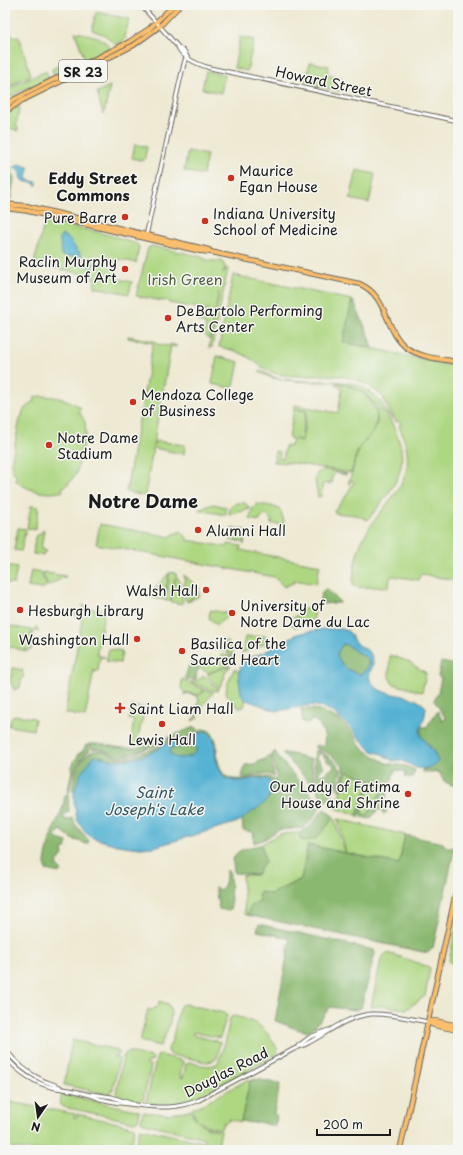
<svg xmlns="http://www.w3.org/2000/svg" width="463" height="1155" font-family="'Playpen Sans',sans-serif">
<rect width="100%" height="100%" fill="#f6f6f2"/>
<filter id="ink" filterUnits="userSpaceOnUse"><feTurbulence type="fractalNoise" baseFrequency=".025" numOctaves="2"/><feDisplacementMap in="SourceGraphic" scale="8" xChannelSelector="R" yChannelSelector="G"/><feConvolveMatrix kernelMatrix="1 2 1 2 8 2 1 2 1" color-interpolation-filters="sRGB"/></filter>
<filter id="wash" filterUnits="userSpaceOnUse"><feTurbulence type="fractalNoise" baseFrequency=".012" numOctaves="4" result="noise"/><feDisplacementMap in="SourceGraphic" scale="16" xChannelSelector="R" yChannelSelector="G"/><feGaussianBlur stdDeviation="0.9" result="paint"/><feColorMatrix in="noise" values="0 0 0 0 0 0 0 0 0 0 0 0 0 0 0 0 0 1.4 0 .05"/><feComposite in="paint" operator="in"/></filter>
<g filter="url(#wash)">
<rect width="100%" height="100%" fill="#eee9d2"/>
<g fill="#aed782" stroke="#657a4f">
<path d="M 96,12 L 129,19 L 125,37 L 126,39 L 116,45 L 105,35 L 92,30 Z"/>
<path d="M 75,32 C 87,34 104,36 110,48 L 85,60 Z"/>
<path d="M 5,34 L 19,37 L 31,75 L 5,88 Z"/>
<path d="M 240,37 L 254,40 L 247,71 L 234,68 Z"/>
<path d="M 78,56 L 80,63 L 54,75 L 52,69 Z"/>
<path d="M 310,62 L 329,66 L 327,75 L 342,79 L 339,91 L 305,84 Z"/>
<path d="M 46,71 L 49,79 L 19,92 L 5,100 L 5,90 Z"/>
<path d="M 206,71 L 225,75 L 221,93 L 202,89 Z"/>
<path d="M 110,86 L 104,114 L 103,114 L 97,92 Z"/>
<path d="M 20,105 L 16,126 L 18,127 L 18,131 L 5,126 L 5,115 Z"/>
<path d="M 135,144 L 147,147 L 144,161 L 132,158 Z"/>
<path d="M 188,151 L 207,155 L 203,175 L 184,171 Z"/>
<path d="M 357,170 L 375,174 L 369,203 L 350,199 Z"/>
<path d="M 45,220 L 113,236 L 137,244 L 139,247 L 136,263 L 119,259 L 115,278 L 132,282 L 129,294 L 94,287 C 95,282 95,278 91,276 L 34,263 Z"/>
<path d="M 152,246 L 199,256 L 209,261 L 222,261 L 225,266 L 223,274 L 226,268 L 228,269 L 212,347 L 209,348 L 219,292 L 209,340 L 204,334 L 206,325 L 198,321 L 197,316 L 199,313 L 209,310 L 169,303 L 166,300 L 163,301 L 136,296 L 148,248 Z"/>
<path d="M 233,275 L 352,300 L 343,342 L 458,367 L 458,581 L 422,574 L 419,577 L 419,580 L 393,576 L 390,578 L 389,587 C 377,586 363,589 353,586 C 353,570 356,552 364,537 C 388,493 424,483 399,426 L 401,423 L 400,421 L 397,422 L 384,401 L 384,398 C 359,374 341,375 308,376 C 296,376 285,376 274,373 C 265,370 258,364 251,359 C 241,352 230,349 219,347 Z"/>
<path d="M 128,336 L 154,341 L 156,342 L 156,344 L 168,346 L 171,344 L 177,346 L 176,347 L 171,346 L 153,446 L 156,441 L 185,445 L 184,454 L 153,448 L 145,496 L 126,492 L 153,343 L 128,338 Z"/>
<path d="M 217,356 L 239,362 L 234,386 L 232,388 L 212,384 Z"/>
<path d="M 259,372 C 264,371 268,375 273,377 C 279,379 285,380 291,380 C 344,385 364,369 395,424 L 390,417 L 375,405 L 366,394 L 354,387 L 336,382 L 309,382 L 284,380 L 272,378 Z"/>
<path d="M 337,383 C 358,386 387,405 373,431 C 370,438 362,442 358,450 C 354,457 354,466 351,473 L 293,463 L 273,462 L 273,460 L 275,460 L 274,457 L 275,451 L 280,452 L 279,458 L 283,459 L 285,446 L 291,446 L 293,439 L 289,438 L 294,409 L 306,411 L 301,440 L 295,439 L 302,441 L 307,411 L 294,408 L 295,405 L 338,413 L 342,389 L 336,385 Z"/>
<path d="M 40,396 C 55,396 70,399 81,408 L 79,411 L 85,422 L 86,435 L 76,474 L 69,483 L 62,488 L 63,491 C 48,496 27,491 15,480 L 17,478 L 12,469 L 12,459 L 20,419 L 23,413 L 22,412 L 28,405 L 34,401 L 34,398 Z"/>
<path d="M 375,408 C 386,413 392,422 396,433 C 413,471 389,492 368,520 L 356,515 L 335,513 L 334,511 L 344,499 L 354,482 L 351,480 L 350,483 L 348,484 C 353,473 354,460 359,450 C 367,433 383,432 375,408 Z"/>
<path d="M 322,469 L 347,474 L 346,475 L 335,473 L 333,475 L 332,483 L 329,482 L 329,485 L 325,483 L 323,484 L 321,496 L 318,497 L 315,481 L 317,473 Z"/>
<path d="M 236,503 L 245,503 L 250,509 L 229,515 L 230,508 Z"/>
<path d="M 213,504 L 226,507 L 226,515 L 198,510 Z"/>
<path d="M 257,504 L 271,506 L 280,509 L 284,521 L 283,525 L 270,523 L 272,521 L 268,516 L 265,515 L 260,519 L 260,521 L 250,519 L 252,509 Z"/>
<path d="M 31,506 L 39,507 L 35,530 L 27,528 Z"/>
<path d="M 100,524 L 171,537 L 172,535 L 181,531 L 187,538 L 187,540 L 227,547 L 228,544 L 241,546 L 240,550 L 320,565 L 316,584 L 295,580 L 295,582 L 284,587 L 274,577 L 96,544 Z"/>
<path d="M 18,528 L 26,529 L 21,551 L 14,550 Z"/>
<path d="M 232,528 L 246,530 L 244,545 L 243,542 L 230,540 Z"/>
<path d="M 44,530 L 41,549 L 47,551 L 42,555 L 33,554 L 35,537 Z"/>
<path d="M 9,566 L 17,568 L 14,584 L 5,583 L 5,571 Z"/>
<path d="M 31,570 L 40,572 L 47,586 L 41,589 L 28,587 Z"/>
<path d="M 42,572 L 65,576 L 66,576 L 48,586 Z"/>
<path d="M 170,572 L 175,573 C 180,582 185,592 182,604 L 171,602 L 175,578 L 171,601 L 165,601 Z"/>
<path d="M 169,573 L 164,600 L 152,598 L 156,587 Z"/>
<path d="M 184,575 L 200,589 L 188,601 L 199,591 L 199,596 L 188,602 L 186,601 Z"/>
<path d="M 82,605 L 93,609 L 101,609 L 95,611 L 104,613 L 97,653 L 99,656 L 105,657 L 100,657 L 98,671 L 94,672 L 94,670 L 85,717 L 65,713 L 82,620 L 74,614 L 84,611 L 84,609 Z"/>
<path d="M 306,608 L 315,610 L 313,621 L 296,627 L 293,626 L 291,622 L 295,616 L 300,616 L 302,611 Z"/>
<path d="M 211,610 L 230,614 L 217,625 L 209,618 L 210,611 Z"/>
<path d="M 5,625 L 31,630 L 30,641 L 33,629 L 36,626 L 38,629 L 38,632 L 34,631 L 31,650 L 25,649 L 28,652 L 8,646 L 8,656 L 6,656 Z"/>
<path d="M 266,636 L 269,640 L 271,641 L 242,653 L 245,637 Z"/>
<path d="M 225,641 L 230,644 L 233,655 L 228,654 L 227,650 L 223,651 L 211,648 L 212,643 Z"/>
<path d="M 109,649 L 122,651 L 120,663 L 106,661 Z"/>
<path d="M 222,655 L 233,657 L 231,664 L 208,673 L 202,669 L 199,665 L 201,660 C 206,659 209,659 213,663 L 218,664 L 219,658 L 221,659 Z"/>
<path d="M 390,655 L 407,661 L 426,673 L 422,692 L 393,684 L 389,677 Z"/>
<path d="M 231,666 L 225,672 L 224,679 L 219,688 L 208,676 L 208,674 L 217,670 Z"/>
<path d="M 13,668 L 23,670 L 22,673 L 24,675 L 22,679 L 20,687 L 14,690 L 9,677 L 12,676 Z"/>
<path d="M 234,669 L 240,672 C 239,681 240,691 244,699 L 246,700 L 244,707 L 239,708 L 226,694 L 227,685 Z"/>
<path d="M 204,676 L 206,677 L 218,689 L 217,691 L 205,688 L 191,682 L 198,680 Z"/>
<path d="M 182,679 L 204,690 L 203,692 L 199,695 L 184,692 L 181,689 Z"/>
<path d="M 205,690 L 213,692 L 213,693 L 204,704 L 198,717 L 193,721 L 192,719 L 195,719 L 199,699 L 197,698 L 198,696 L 186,693 L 185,695 L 184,693 C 192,694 201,698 205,690 Z"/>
<path d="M 132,706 L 145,708 L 137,742 L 133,742 L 133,734 L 132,733 L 134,721 L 129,719 Z"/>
<path d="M 14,715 L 34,718 L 35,719 L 33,730 L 9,726 L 11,719 Z"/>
<path d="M 347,771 L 370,779 L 357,815 L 335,808 Z"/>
<path d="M 372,780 L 385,783 C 380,794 375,805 367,815 L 361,813 Z"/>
<path d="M 334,817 L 345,853 L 308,845 L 301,879 L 271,894 L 261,892 L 258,894 L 260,901 L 251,905 L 247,915 L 245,914 L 242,875 L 257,875 L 265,861 L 262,846 L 260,845 L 280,834 L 299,833 L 301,840 L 316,839 Z"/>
<path d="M 338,819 L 405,835 L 400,864 L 346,853 Z"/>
<path d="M 458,916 L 458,964 L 449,962 Z"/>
<path d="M 386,953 L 401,957 L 429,967 L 430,969 L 425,996 L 407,1009 L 381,1006 L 371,1007 L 381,959 Z"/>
<path d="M 159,1001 L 168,1004 C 176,1016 166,1033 160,1046 L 140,1041 L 148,1009 L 152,1010 L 158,1006 Z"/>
<path d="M 186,1004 L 224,1013 L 227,1015 L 220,1038 L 193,1032 L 193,1035 L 220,1042 L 217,1058 L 212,1061 L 207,1062 L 172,1055 L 169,1053 L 168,1049 L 172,1041 L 179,1008 L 181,1005 Z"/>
<path d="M 233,1016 C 252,1020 262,1024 273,1041 C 275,1045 278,1048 278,1053 C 265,1062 249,1070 235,1077 C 209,1092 177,1115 146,1102 L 157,1056 L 161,1055 L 183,1061 L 180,1077 L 183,1078 L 186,1064 L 189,1062 C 198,1064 210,1069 218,1063 L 226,1040 L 226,1038 L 230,1018 Z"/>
<path d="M 72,1040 L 117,1050 L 120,1054 L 114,1056 L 114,1058 L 118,1057 L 119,1059 L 113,1089 L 110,1094 L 107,1094 L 64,1085 Z"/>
<path d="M 129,1052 L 151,1057 L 153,1059 L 151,1062 L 146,1062 L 146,1064 L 151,1066 L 143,1100 L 141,1102 L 120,1097 L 116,1093 L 123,1057 L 125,1054 Z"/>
<path d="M 249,1079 L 250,1081 L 241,1122 L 229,1119 L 229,1121 L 223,1123 L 221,1129 C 207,1126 196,1124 192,1109 L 209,1101 Z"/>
<path d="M 62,1094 L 140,1111 L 138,1120 L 134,1122 L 64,1107 L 60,1104 Z"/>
<path d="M 5,1101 L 75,1114 L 74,1117 L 76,1118 L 77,1114 L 135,1127 L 130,1150 L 23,1150 L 5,1146 Z"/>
<path d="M 190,1110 C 199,1126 203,1126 221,1131 L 218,1145 L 212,1144 L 211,1148 L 204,1141 L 204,1138 L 144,1123 L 141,1121 L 143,1112 L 168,1114 Z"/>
<path d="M 140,1128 L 202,1142 L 212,1150 L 134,1150 Z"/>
</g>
<g fill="#8ab870" stroke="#536a46" fill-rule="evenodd">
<path d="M 5,155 L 9,161 L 14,178 L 11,199 L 5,199 Z"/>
<path d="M 352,300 L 354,302 L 372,343 L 371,348 L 343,342 Z"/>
<path d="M 326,588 L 340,602 L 340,603 L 318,604 L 322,593 Z"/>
<path d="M 344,644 L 350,646 L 367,658 C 371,665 366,670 361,674 C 350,673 338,664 337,653 L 342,645 Z"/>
<path d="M 191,662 L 200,669 L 197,671 L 196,679 L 188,680 L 185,678 L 189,665 Z"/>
<path d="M 441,662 L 451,664 L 456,668 L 453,681 L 457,699 L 454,715 L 458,717 L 458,786 L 451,785 L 444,781 L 439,772 L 423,772 L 422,770 L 431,767 L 436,758 L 430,746 L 421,736 L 421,727 L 427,727 L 431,720 L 438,711 L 442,721 L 446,719 L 434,700 L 438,693 L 441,678 L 438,676 Z"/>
<path d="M 301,709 L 313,709 L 319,710 L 340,720 L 353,733 L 360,746 L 368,752 L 386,763 L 405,766 L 415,770 L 412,778 L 405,777 L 406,772 L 395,770 C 392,781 387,791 385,801 L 387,803 L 386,813 L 383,814 L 382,810 L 379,809 L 370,819 L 357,816 L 370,779 L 347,772 L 341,790 L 338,789 L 343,775 L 343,766 L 331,755 L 314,747 L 316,745 L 323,747 C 327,737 323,729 316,721 L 312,720 L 308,724 L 303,722 ZM 372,780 L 385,783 C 380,794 375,806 367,815 L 361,813 Z"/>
<path d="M 194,727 L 198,729 L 197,731 L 186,738 L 167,740 L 167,738 Z"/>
<path d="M 202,729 L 209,730 C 212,733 215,737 216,741 C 218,745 216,751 217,756 C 218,762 221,773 226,776 C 241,786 260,769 274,780 L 277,779 L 272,754 L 275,751 L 278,757 L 321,806 L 311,821 L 303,828 L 278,830 L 265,839 L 254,843 L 252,832 L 243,830 L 242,819 C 251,810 271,803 273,788 L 262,778 L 238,781 L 225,778 L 218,765 L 216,758 L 216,744 L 213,738 L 202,732 L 186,741 L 165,744 L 160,748 L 150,753 L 133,759 L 114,760 L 101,756 L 77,784 L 74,791 L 72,791 C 74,774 81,747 103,751 C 110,752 115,759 123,758 C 131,756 150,750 158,747 C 160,745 163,743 165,742 C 168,740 174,740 177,740 C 187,740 194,736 202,729 Z"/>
<path d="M 161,741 L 162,742 L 157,745 L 121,757 C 110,754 104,747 92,749 L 89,744 C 101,743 112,747 124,748 C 137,749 149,745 161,741 Z"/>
<path d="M 86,745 L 88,745 L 90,750 C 72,764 67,791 69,812 L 63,814 L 65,820 L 73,818 L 75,824 L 89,841 L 87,844 L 72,839 L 61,830 L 55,836 L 57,839 L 67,842 L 66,847 L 62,851 L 63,855 L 57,862 L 58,864 L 57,866 L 62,871 L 59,873 L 46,870 L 45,862 L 50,838 L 63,807 L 65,795 L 67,795 L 72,771 L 71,770 L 72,766 L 73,765 L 75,759 L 77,759 L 78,754 L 82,752 Z"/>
<path d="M 194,745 L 197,750 C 192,758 178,761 170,754 L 169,750 L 171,748 L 186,747 Z"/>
<path d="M 315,750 L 316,750 C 327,755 335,760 341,770 L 338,784 L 327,801 L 325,801 L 318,792 L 314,760 ZM 321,753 L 329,763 L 331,762 L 334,767 L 321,776 L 318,772 L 324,767 L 316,756 Z"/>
<path d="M 282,753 C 292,752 301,759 311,759 L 316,789 Z"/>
<path d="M 271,756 L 274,777 C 263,769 254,778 242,777 L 245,765 L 254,764 Z"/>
<path d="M 324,809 L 334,817 C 324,829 318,843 301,840 L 299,833 L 310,826 Z"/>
<path d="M 405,835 L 443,843 L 447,848 L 452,848 L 455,846 L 433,948 L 428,953 L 247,915 L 251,905 L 260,901 L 258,894 L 261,892 L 271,894 L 301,879 L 308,845 L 399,864 Z"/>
<path d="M 260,845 L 262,846 L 265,861 L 257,875 L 234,873 C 234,869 232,861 234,857 C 238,848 252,847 260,845 Z"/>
<path d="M 226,871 L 229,871 L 230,874 L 231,907 L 229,911 L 219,909 L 215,887 L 219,890 C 226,887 226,879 226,871 Z"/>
<path d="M 259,924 L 374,950 L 375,953 L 361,1008 L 355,1010 L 330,1007 L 322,1018 L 309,1032 L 300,1030 L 275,1021 L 290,940 L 288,938 L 257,931 Z"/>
<path d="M 256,1079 L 280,1084 L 274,1113 L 277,1116 L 275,1126 L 258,1122 L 251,1123 L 241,1121 L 250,1081 Z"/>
</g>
<g fill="#54b2d3" stroke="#386778" fill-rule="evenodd">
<path d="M 19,164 L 28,167 L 29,169 L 27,177 L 30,181 L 37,182 L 37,185 L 35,185 L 32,182 L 26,182 L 21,179 L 19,171 L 14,168 Z"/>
<path d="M 62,235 L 68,238 L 84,259 L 87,261 L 92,261 L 94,264 L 92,267 C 84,267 81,262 75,256 L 66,257 L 61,255 L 60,240 L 59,238 Z"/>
<path d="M 322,629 L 341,629 L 348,631 C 352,634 352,640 356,643 C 362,648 369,649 372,657 C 377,670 361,674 376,687 C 387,698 411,691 426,707 L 425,715 L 420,731 L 421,736 L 433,751 L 438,761 L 436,765 C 418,772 417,768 401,760 L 393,761 L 382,754 L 372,751 L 360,739 L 352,729 L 334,713 L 325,708 L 313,705 L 276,711 L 244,699 L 241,694 L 239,680 L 240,668 L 246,659 L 263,653 L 297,634 ZM 344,644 C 350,645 352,650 358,653 C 369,658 374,664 361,674 C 350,673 338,664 337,653 L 342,645 Z"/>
<path d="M 205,731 C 218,736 214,747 216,758 C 217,766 221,772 225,778 C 229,780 233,781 238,781 C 249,781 263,773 272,783 L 272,791 L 267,800 L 262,805 L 238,822 L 154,847 L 140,848 L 117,845 L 93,838 L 87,834 L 77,820 L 74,803 L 74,791 L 80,775 L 91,759 L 95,756 L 107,758 L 114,760 L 133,759 L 150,753 L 160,748 L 164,744 L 186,741 L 202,732 ZM 194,745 L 197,750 C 192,758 178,761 170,754 L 170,750 L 171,748 L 186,747 Z"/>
</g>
</g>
<g filter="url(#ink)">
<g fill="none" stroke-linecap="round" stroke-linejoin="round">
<g stroke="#66645c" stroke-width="5">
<g id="minor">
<path d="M 141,5 L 178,47"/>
<path d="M 187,57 L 185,52 L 178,47 C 182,58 200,65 210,68 L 458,121"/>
<path d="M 146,236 L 180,80 L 185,60 L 187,57"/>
<path d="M 298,1046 L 310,1037 L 328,1030"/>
<path d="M 5,1049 C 15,1062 27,1073 42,1080 C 48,1083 54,1084 60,1087"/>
<path d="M 5,1056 C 17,1071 36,1085 56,1088 C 66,1089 76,1091 86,1094 C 91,1095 95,1097 100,1099 C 112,1102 124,1104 136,1105 C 159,1108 178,1109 199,1100 C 231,1083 262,1066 294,1049 C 298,1047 303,1046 308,1043 C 329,1032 345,1017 371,1014 C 390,1013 410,1019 428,1022"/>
<path d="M 92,1094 L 112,1097 L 133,1104"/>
</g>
</g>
<g stroke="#66645c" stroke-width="6">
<g id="major">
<path d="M 5,106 L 15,99 L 129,42 L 149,29 L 174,5"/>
<path d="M 5,112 L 21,101 L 134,45 L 160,26 L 180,5"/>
<path d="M 5,204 L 27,206 L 209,250"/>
<path d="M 5,208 L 28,211 L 200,251 L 211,252 L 360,284 C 389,297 384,331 407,348 C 421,358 442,359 458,362"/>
<path d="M 400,1150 L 458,883"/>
</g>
</g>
<g stroke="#66645c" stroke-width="6">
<g id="highway">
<path d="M 428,1022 L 434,1025 L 458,1030"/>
<path d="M 428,1022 L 435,1021 L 458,1026"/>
</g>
</g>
<use href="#minor" stroke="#fff" stroke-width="3"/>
<use href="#major" stroke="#fabe6d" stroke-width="4"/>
<use href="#highway" stroke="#fabe6d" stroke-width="4.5"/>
</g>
</g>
<g fill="#c8321e" stroke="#f6f6f2" stroke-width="1.5">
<circle cx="231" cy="178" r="4"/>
<circle cx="125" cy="217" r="4"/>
<circle cx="205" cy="221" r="4"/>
<circle cx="125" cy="269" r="4"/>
<circle cx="168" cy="318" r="4"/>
<circle cx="133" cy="402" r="4"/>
<circle cx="49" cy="445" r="4"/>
<circle cx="198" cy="530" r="4"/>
<circle cx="206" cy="590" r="4"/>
<circle cx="20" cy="610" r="4"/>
<circle cx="232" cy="613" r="4"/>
<circle cx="137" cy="639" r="4"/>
<circle cx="182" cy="651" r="4"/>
<path d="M118 702h4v4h4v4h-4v4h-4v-4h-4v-4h4z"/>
<circle cx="162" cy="724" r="4"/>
<circle cx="408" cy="794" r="4"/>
</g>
<g text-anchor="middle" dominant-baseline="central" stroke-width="3" stroke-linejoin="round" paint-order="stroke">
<rect fill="#f6f6f2" stroke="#5d5d5c" stroke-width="1" x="59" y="60" width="48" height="22" rx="3"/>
<g font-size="13" font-weight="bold" fill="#1c1c1c">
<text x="83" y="71">SR 23</text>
</g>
<g font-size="14" fill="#1c1c1c" stroke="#f6f6f2">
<text transform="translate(324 81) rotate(12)">Howard Street</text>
<text transform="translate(226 1072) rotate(-27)">Douglas Road</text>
</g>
<g font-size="14" fill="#1c1c1c" stroke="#f6f6f2" text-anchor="start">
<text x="239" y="170">Maurice<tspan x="239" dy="16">Egan House</tspan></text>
<text x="213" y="213">Indiana University<tspan x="213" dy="16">School of Medicine</tspan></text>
<text x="117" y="217" text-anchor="end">Pure Barre</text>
<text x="117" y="261" text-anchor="end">Raclin Murphy<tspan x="117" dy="16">Museum of Art</tspan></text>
<text x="176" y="310">DeBartolo Performing<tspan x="176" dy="16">Arts Center</tspan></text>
<text x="141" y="394">Mendoza College<tspan x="141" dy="16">of Business</tspan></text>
<text x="57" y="437">Notre Dame<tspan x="57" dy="16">Stadium</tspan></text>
<text x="206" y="530">Alumni Hall</text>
<text x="198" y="590" text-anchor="end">Walsh Hall</text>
<text x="240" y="605">University of<tspan x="240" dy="16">Notre Dame du Lac</tspan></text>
<text x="28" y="610">Hesburgh Library</text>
<text x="129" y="639" text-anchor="end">Washington Hall</text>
<text x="190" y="643">Basilica of the<tspan x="190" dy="16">Sacred Heart</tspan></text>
<text x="129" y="708">Saint Liam Hall</text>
<text x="162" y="739" text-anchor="middle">Lewis Hall</text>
<text x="400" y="786" text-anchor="end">Our Lady of Fatima<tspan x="400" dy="16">House and Shrine</tspan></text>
</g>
<g font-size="14" fill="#4f5d40" stroke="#f6f6f2">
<text x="185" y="279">Irish Green</text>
</g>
<g font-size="15" font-weight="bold" fill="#1c1c1c" stroke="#f6f6f2">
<text x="93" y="177">Eddy Street<tspan x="93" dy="17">Commons</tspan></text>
</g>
<g font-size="15" font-style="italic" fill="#325865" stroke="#f6f6f2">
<text x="154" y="791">Saint<tspan x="154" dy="17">Joseph's Lake</tspan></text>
</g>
<g font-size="18" font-weight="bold" fill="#1c1c1c" stroke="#f6f6f2">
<text x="143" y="500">Notre Dame</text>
</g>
</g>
<rect width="463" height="1155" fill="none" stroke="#f6f6f2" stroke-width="20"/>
<g transform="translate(38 1117) rotate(193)" stroke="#f6f6f2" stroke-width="3" paint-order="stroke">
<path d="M0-3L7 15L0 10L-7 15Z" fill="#1c1c1c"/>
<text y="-6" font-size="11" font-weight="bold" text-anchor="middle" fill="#1c1c1c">N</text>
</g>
<path d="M317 1129v6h73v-6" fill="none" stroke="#1c1c1c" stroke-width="2"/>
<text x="323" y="1129" font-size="12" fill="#1c1c1c" stroke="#f6f6f2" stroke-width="3" paint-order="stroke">200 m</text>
</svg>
